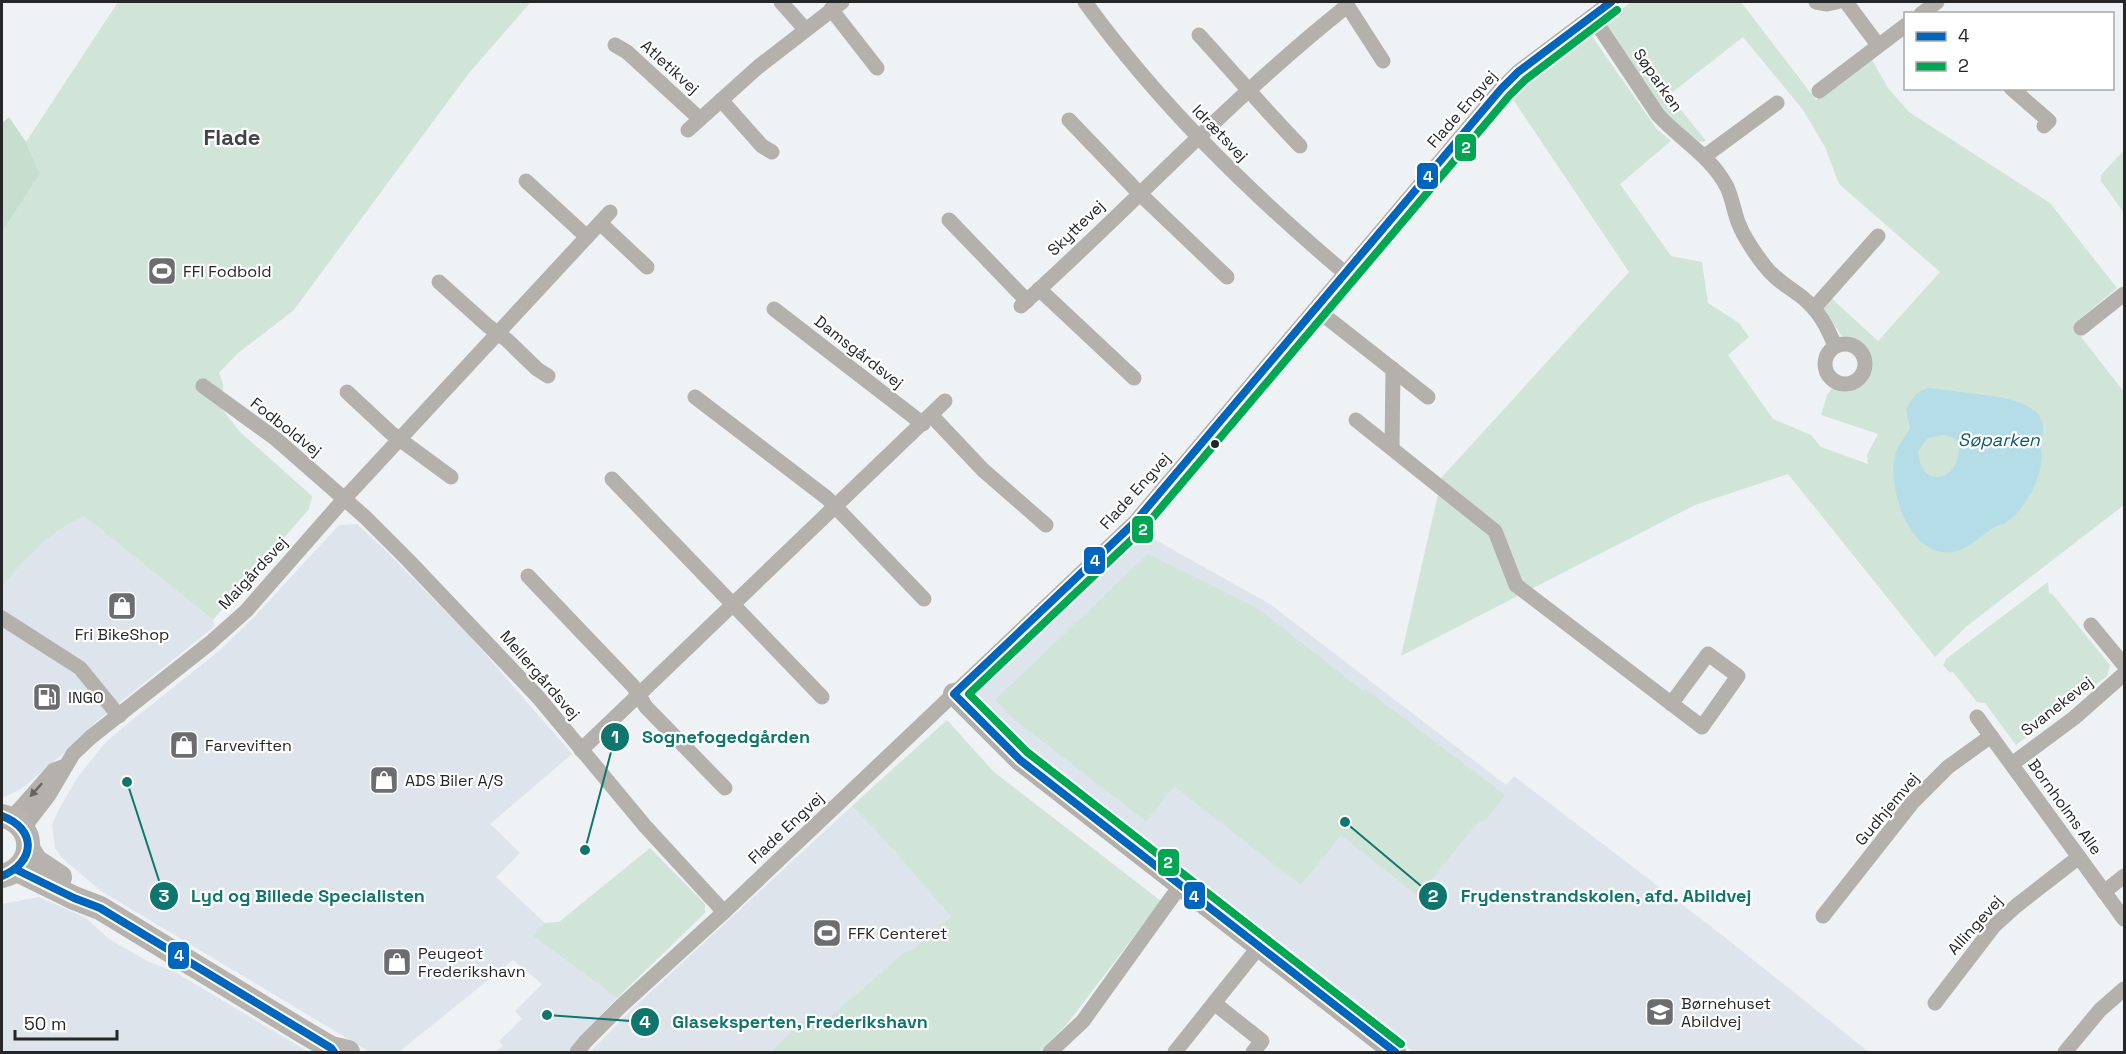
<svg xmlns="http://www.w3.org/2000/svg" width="2126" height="1054" font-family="'Space Grotesk',sans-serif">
<rect width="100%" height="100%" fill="#eff2f5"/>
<g fill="#dde4ec">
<path d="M 84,516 L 213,620 L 215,626 L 98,720 L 64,753 L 21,789 L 2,798 L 2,587 L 30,553 L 66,523 Z"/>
<path d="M 357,524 L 382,547 L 468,634 L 572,754 L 490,824 L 520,853 L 496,877 L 545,923 L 533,936 L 617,998 L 583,1034 L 570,1052 L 495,1052 L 503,1046 L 499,1041 L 522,1019 L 515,1011 L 542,984 L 513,960 L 399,1052 L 370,1052 L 101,891 L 62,858 L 55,848 L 52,824 L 58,811 L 77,778 L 105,743 L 126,725 L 219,651 L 253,618 L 339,525 Z"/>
<path d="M 1143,533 L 1270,604 L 1506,785 L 1514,776 L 1722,935 L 1869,1052 L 1414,1052 L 1011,742 L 969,698 Z"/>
<path d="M 852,806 L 888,844 L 951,917 L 912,950 L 903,953 L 830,1017 L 823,1021 L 814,1011 L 770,1052 L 590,1052 L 631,1010 Z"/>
<path d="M 39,897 L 86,918 L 109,939 L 149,962 L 175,972 L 309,1052 L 2,1052 L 2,904 Z"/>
</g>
<g fill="#d0e4d7">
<path d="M 118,2 L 531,2 L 469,73 L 293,311 L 238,353 L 219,373 L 223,384 L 222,409 L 239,431 L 312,496 L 309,509 L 213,620 L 84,516 C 49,531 25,559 2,587 L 2,232 L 40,174 L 26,142 Z"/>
<path d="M 1631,2 L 1741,2 L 1816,100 L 1871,58 L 1888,88 L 1909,112 L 2050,203 L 2117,288 L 2076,322 L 2082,338 L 2124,392 L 2124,505 L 1967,626 L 1935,657 L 1788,474 L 1695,505 L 1401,656 L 1442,477 L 1629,272 L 1510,95 L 1544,65 L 1589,32 L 1656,128 L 1671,141 L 1620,184 L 1671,256 L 1702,262 L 1708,303 L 1739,323 L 1749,337 L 1728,355 L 1773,419 L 1811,435 L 1821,447 L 1868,464 L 1867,455 L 1878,434 L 1821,415 L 1827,395 L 1832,388 C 1876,402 1889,341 1842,336 L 1824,310 L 1825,299 L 1829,296 L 1878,341 L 1940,272 L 1839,184 L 1825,147 L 1803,110 L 1743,37 L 1669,95 L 1706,141 L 1700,142 L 1674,125 L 1664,112 L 1603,22 Z"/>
<path d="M 2124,150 L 2124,213 L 2101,181 L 2101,175 Z"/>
<path d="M 1148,554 L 1257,608 L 1363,691 L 1365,689 L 1505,795 L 1485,821 L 1478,822 L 1418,896 L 1341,835 L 1301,885 L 1174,786 L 1146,821 L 1010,716 L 995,700 Z"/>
<path d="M 2048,582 L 2049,593 L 2053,595 L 2110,665 L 2107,676 L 2016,745 L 1985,703 L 1977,702 L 1952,671 L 1950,673 L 1943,665 L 1946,659 Z"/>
<path d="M 947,720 L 994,772 L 1161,901 L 1067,1024 L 1039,1052 L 770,1052 L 814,1010 L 823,1021 L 830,1017 L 903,953 L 912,950 L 951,917 L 888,844 L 852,806 Z"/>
<path d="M 650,848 L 705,904 L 705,913 L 617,998 L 533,936 L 545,923 L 559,922 Z"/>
</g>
<path fill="#c6dece" d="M 9,117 L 26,142 L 40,174 L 2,232 L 2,123 Z"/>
<path fill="#b5dde7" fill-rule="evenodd" d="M 1930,388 C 1946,390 1961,392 1977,394 C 2005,398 2056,402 2040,444 C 2048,467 2027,508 2008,521 C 2003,525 1996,525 1991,529 C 1980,537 1966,551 1951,552 C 1908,557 1886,486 1896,452 C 1899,444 1906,436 1910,428 L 1906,410 C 1912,398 1917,390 1930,388 ZM 1943,435 L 1952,437 L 1958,441 C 1965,479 1921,494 1918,451 L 1928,438 Z"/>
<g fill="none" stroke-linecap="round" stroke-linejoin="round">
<g stroke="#b4b1ac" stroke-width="15">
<path d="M 781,2 L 805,29"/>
<path d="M 1085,2 C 1159,104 1249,192 1346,274"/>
<path d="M 1345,2 L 1383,61"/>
<path d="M 1816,2 L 1827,4 L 1837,2"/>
<path d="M 1846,2 L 1878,45"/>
<path d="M 831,9 L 877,68"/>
<path d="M 1921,14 L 1937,2"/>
<path d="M 1592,16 L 1658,115 C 1681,140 1711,156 1727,187 C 1732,198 1734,211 1738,222 C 1744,238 1754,252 1764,265 C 1774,279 1789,287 1802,297 C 1819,311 1827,326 1835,346"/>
<path d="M 1199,35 C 1233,72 1265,110 1300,146"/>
<path d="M 615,45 L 627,52 L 700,119"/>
<path d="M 2011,88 L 2049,121 L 2044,126"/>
<path d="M 1819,91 L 1906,25"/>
<path d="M 721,100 L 762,146 L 772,152"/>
<path d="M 1069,120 L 1139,193 L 1227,277"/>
<path d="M 688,130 L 758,67 L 842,2"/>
<path d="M 1705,156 L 1777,103"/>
<path d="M 526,181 L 587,237"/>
<path d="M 949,220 L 1027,301"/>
<path d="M 600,223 L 647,267"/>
<path d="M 439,282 L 488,326 L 507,340 L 537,369 L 548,376"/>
<path d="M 1039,289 L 1134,378"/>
<path d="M 1021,306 C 1131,207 1231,98 1347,6"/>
<path d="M 1814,308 L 1878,236"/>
<path d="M 774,309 L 923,424"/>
<path d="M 1316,309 L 1428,397"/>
<path d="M 2081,328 L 2124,294"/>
<circle cx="1845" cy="364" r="20"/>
<path d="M 203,386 L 276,439 L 365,517 L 408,560 L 538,697 L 645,826 L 724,912"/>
<path d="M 347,392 L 391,433 L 451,477"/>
<path d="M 695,397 L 827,498 L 924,599"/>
<path d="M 931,415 L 983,470 L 1046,525"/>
<path d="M 1356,420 L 1495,531 L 1516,585 L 1702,727 L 1738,676 L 1708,654 L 1671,704"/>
<path d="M 1392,448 L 1393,369"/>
<path d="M 612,479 L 822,697"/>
<path d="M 528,576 L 633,686 L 646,707 L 725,788"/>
<path d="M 2,618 L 80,668 L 119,716"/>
<path d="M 2091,625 L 2124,665"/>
<path d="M 1977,717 L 2124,919"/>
<path d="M 581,750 L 945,401"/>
<path d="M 2012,764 L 2074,718 L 2124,674"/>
<path d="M 9,818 L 17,812 L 54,770 L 65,766"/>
<path d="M 24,831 L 29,821 L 49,795 L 73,754 L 91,737 L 210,643 L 246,611 L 345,498 L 610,212"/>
<path d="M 2104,892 L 2124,876"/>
<path d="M 1823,916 L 1912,803 L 1948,767 L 1991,736"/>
<path d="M 1935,1003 L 1994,926 L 2016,906 L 2079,857"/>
<path d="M 577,1052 L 586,1041 L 621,1006 L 724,912 L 1135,522 L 1501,89 L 1518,72 L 1611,2"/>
<path d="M 1050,1052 L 1083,1021 L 1180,886"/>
<path d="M 1175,1052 L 1214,1003"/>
<path d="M 1253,1052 L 1262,1041 L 1214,1003 L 1258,948"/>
<path d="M 2065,1052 L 2100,1010 L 2124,989"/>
</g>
<path stroke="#b3b0ab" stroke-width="22" d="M 954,694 L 1020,760 L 1395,1052"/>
<g stroke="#b6b3af" stroke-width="24">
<path d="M 2,816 C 37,823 37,868 2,876"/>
<path d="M 28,849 L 36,861 L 60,877"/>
<path d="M 17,870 L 74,898 L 100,908 L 302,1031 L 331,1048 L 348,1052"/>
</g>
<g stroke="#fff" stroke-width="12">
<g id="bus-1">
<path d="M 2,816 C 37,829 36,862 2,876"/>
<path d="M 17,870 L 74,898 L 100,908 L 331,1048 L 334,1052"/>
<path d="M 1395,1052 L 1020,760 L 954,694 L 1135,522 L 1501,89 L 1518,72 L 1611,2"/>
</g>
</g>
<g stroke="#fff" stroke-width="12">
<path id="bus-2" d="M 1401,1044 L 1027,752 L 969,694 L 1143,529 L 1509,96 L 1525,80 L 1617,10"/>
</g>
<use href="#bus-1" stroke="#0065bd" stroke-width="8"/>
<use href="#bus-2" stroke="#00a651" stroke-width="8"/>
</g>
<defs><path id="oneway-solid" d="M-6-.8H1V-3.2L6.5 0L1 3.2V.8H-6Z" transform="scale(1.5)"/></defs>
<use fill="#656563" href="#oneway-solid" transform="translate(36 790) rotate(132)"/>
<defs>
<g id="stadium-square" transform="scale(1.5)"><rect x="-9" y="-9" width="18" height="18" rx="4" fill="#6c6d70" stroke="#fff"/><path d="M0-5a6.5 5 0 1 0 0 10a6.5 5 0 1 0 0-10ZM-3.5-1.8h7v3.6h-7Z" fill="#fff"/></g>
<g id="shop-square" transform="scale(1.5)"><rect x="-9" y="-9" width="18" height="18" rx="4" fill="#6c6d70" stroke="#fff"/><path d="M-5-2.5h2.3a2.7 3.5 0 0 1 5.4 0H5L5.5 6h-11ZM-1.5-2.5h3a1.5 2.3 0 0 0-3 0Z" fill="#fff"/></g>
<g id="fuel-square" transform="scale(1.5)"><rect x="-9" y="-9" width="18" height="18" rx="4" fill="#6c6d70" stroke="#fff"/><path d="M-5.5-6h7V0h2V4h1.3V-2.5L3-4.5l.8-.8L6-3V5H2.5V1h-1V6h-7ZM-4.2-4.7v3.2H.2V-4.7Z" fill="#fff"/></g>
<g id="school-square" transform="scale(1.5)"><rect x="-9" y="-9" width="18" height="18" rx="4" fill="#6c6d70" stroke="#fff"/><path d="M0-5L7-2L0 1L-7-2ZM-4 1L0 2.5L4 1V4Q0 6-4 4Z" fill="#fff"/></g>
</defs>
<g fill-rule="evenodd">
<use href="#stadium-square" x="162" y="271"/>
<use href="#shop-square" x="122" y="606"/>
<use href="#fuel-square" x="47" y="697"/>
<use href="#shop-square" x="184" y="745"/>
<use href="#shop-square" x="384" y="780"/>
<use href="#stadium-square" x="827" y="933"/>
<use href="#shop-square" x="397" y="962"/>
<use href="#school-square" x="1660" y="1012"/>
</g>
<circle fill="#252628" stroke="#fff" stroke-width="2" cx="1215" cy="444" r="5"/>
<g text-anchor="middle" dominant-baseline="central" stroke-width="4.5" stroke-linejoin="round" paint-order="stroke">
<g font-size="16" fill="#252628" stroke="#fff">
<text transform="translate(670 67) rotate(42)">Atletikvej</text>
<text transform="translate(1658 80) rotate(55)">Søparken</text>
<text transform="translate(1462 109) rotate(-49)">Flade Engvej</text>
<text transform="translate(1220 133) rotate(46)">Idrætsvej</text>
<text transform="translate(1076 228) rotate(-44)">Skyttevej</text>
<text transform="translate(859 352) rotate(38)">Damsgårdsvej</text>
<text transform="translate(286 427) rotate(38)">Fodboldvej</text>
<text transform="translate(1135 491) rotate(-48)">Flade Engvej</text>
<text transform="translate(253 573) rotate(-47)">Maigårdsvej</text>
<text transform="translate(540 675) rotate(49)">Mellergårdsvej</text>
<text transform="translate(2057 706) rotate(-38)">Svanekevej</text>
<text transform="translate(2065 807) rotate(54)">Bornholms Alle</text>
<text transform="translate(1887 809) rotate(-50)">Gudhjemvej</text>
<text transform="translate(786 828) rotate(-43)">Flade Engvej</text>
<text transform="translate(1975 925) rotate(-48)">Allingevej</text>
</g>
<g font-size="16" fill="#252628" stroke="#fff" text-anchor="start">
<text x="183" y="271">FFI Fodbold</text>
<text x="122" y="634" text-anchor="middle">Fri BikeShop</text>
<text x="68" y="697">INGO</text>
<text x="205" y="745">Farveviften</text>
<text x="405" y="780">ADS Biler A/S</text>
<text x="848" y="933">FFK Centeret</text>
<text x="418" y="953">Peugeot<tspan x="418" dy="18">Frederikshavn</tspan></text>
<text x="1681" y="1003">Børnehuset<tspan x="1681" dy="18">Abildvej</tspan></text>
</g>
<g font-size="18" font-style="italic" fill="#0e5b69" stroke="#fff">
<text x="1999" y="439">Søparken</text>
</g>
<g font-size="22" font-weight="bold" fill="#414549" stroke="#fff">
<text x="232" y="137">Flade</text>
</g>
</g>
<path fill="none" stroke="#0f766e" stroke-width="2" d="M585 850L615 737M1345 822L1433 896M127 782L164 896M547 1015L645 1022"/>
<g fill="#0f766e" stroke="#fff" stroke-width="2">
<circle cx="585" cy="850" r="6"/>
<circle cx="1345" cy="822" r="6"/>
<circle cx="127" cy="782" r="6"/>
<circle cx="547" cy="1015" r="6"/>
<circle cx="615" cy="737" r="15"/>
<circle cx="1433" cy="896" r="15"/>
<circle cx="164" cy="896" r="15"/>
<circle cx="645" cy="1022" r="15"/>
</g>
<g font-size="18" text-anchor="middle" font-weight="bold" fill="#fff">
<text x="615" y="743">1</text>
<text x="1433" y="902">2</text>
<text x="164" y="902">3</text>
<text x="645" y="1028">4</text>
</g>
<g font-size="18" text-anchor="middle" font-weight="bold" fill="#0f766e" stroke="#fff" stroke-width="4.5" stroke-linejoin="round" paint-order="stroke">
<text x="726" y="743">Sognefogedgården</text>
<text x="1606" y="902">Frydenstrandskolen, afd. Abildvej</text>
<text x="308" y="902">Lyd og Billede Specialisten</text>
<text x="800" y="1028">Glaseksperten, Frederikshavn</text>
</g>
<g stroke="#fff" stroke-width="2">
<rect x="1454" y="133" width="23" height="29" rx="6" fill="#00a651"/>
<rect x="1416" y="162" width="23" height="28" rx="6" fill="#0065bd"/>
<rect x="1131" y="515" width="23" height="29" rx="6" fill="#00a651"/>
<rect x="1083" y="546" width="23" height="29" rx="6" fill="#0065bd"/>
<rect x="1157" y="848" width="23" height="29" rx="6" fill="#00a651"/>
<rect x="1183" y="881" width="23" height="29" rx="6" fill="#0065bd"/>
<rect x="167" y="941" width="23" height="29" rx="6" fill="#0065bd"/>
</g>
<g font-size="16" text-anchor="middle" font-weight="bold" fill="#fff">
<text x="1466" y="153">2</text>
<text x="1428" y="182">4</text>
<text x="1143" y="535">2</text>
<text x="1095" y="566">4</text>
<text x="1168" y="868">2</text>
<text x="1194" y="902">4</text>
<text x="179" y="961">4</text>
</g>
<rect width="2126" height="1054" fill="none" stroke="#252628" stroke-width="6"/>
<rect x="1904" y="12" width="210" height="78" fill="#ffffff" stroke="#a8a8a9" stroke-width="1.5"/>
<rect x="1916" y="32" width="30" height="9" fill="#0065bd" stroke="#a8a8a9" stroke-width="1.5"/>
<text x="1958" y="42" font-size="18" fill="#252628">4</text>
<rect x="1916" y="62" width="30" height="9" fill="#00a651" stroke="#a8a8a9" stroke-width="1.5"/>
<text x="1958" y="72" font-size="18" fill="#252628">2</text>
<path d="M15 1030v9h102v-9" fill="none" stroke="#252628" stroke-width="3"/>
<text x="24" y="1030" font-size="18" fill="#252628" stroke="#ffffff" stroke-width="4.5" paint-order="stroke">50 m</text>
</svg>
